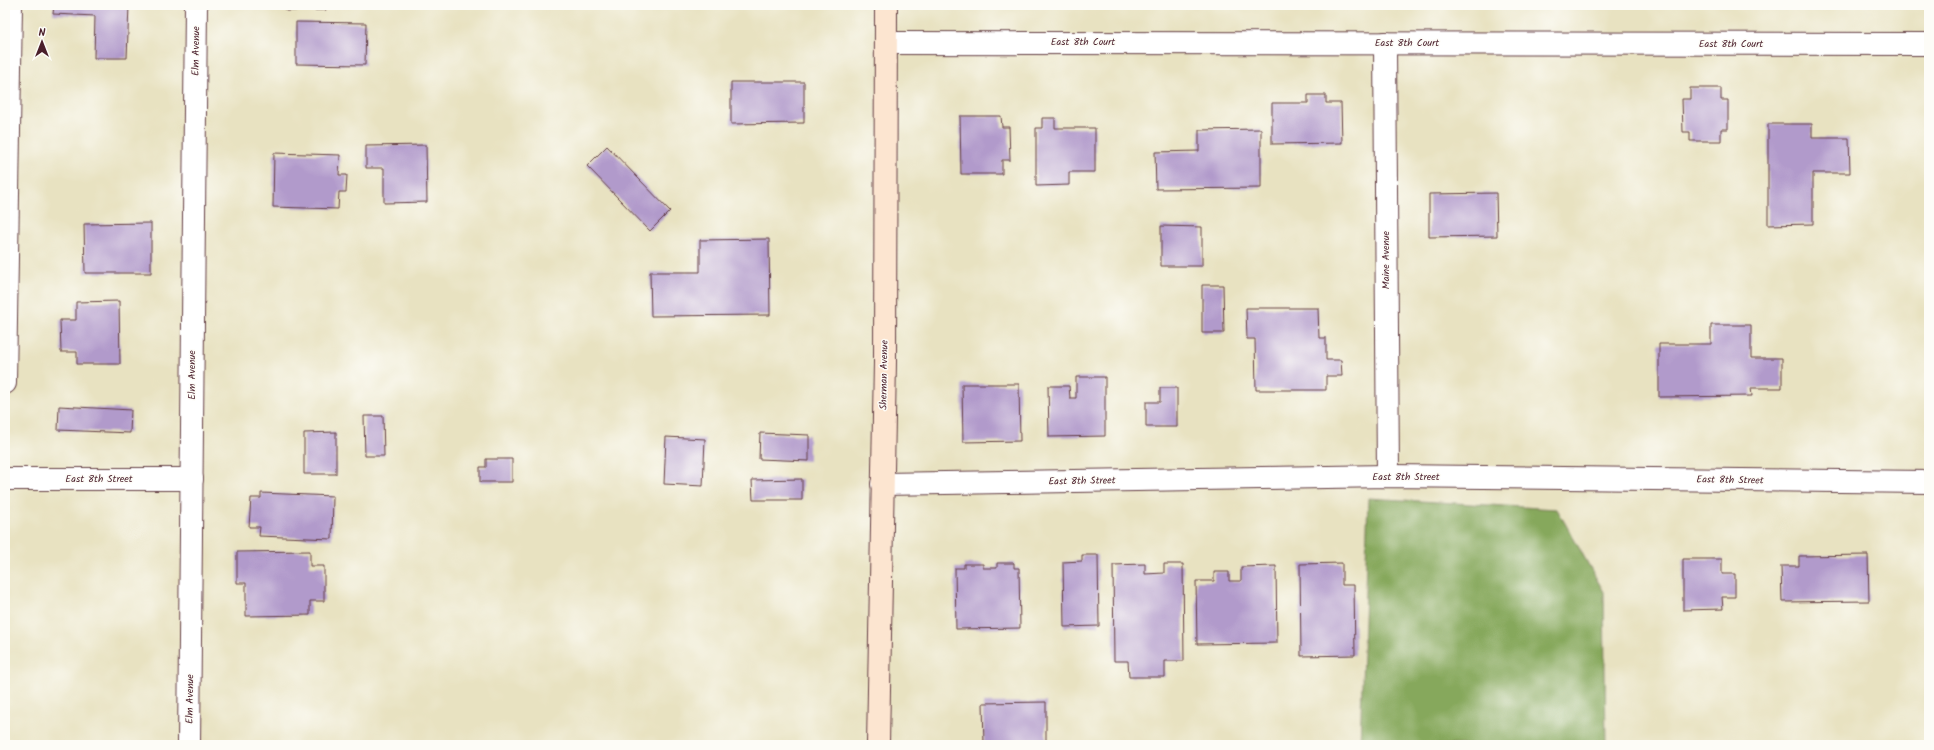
<svg xmlns="http://www.w3.org/2000/svg" width="1934" height="750" font-family="Kalam,sans-serif">
<rect width="100%" height="100%" fill="#fdfcf7"/>
<filter id="ink" filterUnits="userSpaceOnUse"><feTurbulence type="fractalNoise" baseFrequency=".025" numOctaves="2"/><feDisplacementMap in="SourceGraphic" scale="8" xChannelSelector="R" yChannelSelector="G"/><feConvolveMatrix kernelMatrix="1 2 1 2 8 2 1 2 1" color-interpolation-filters="sRGB"/></filter>
<filter id="wash" filterUnits="userSpaceOnUse"><feTurbulence type="fractalNoise" baseFrequency=".012" numOctaves="4" result="noise"/><feDisplacementMap in="SourceGraphic" scale="16" xChannelSelector="R" yChannelSelector="G"/><feGaussianBlur stdDeviation="0.9" result="paint"/><feColorMatrix in="noise" values="0 0 0 0 0 0 0 0 0 0 0 0 0 0 0 0 0 1.4 0 .05"/><feComposite in="paint" operator="in"/></filter>
<g filter="url(#wash)">
<rect width="100%" height="100%" fill="#e8e2c1"/>
<path fill="#86a85c" stroke="#686444" d="M 1368,498 L 1557,509 L 1604,592 L 1606,745 L 1360,745 Z"/>
<g id="blocks">
<g fill="#b19acb">
<path d="M 54,5 L 129,5 L 127,58 L 94,58 L 95,16 L 53,14 Z"/>
<path d="M 285,5 L 326,5 L 326,10 L 286,11 Z"/>
<path d="M 296,22 L 366,23 L 365,65 L 296,64 Z"/>
<path d="M 731,82 L 804,82 L 804,123 L 731,124 Z"/>
<path d="M 1690,88 L 1721,88 L 1721,100 L 1728,100 L 1728,129 L 1721,129 L 1721,141 L 1690,141 L 1690,132 L 1683,132 L 1682,99 L 1690,99 Z"/>
<path d="M 1308,95 L 1326,95 L 1326,103 L 1341,103 L 1342,143 L 1272,144 L 1272,103 L 1308,103 Z"/>
<path d="M 960,116 L 1001,116 L 1002,127 L 1009,127 L 1010,160 L 1002,160 L 1002,174 L 961,174 Z"/>
<path d="M 1042,118 L 1055,118 L 1055,128 L 1095,128 L 1095,172 L 1069,172 L 1069,185 L 1036,186 L 1036,128 L 1042,128 Z"/>
<path d="M 1768,124 L 1812,124 L 1812,138 L 1849,138 L 1850,173 L 1813,173 L 1813,224 L 1768,225 Z"/>
<path d="M 1261,129 L 1261,188 L 1156,189 L 1155,152 L 1199,151 L 1199,130 Z"/>
<path d="M 426,145 L 427,202 L 384,203 L 384,168 L 366,168 L 366,146 Z"/>
<path d="M 607,146 L 670,211 L 650,231 L 587,166 Z"/>
<path d="M 274,153 L 340,155 L 339,175 L 347,175 L 346,192 L 339,192 L 338,209 L 273,207 Z"/>
<path d="M 1496,193 L 1497,236 L 1429,237 L 1429,194 Z"/>
<path d="M 151,223 L 151,273 L 85,273 L 84,224 Z"/>
<path d="M 1161,226 L 1202,227 L 1202,266 L 1161,266 Z"/>
<path d="M 769,239 L 770,315 L 651,316 L 650,272 L 700,272 L 700,240 Z"/>
<path d="M 1202,285 L 1223,285 L 1224,333 L 1202,333 Z"/>
<path d="M 119,301 L 120,364 L 77,364 L 77,352 L 61,352 L 60,320 L 76,320 L 76,302 Z"/>
<path d="M 1246,308 L 1318,308 L 1319,338 L 1326,338 L 1326,360 L 1341,360 L 1342,376 L 1326,376 L 1326,390 L 1256,390 L 1255,339 L 1247,339 Z"/>
<path d="M 1711,325 L 1751,325 L 1751,358 L 1782,358 L 1782,388 L 1751,388 L 1752,396 L 1659,397 L 1659,344 L 1711,344 Z"/>
<path d="M 1076,377 L 1105,377 L 1105,436 L 1049,437 L 1048,386 L 1069,386 L 1070,398 L 1076,398 Z"/>
<path d="M 962,384 L 1019,384 L 1020,441 L 963,442 Z"/>
<path d="M 1160,388 L 1177,388 L 1177,427 L 1146,427 L 1146,402 L 1160,402 Z"/>
<path d="M 59,406 L 131,410 L 130,433 L 58,430 Z"/>
<path d="M 364,416 L 383,416 L 384,456 L 365,456 Z"/>
<path d="M 336,432 L 336,474 L 304,474 L 304,433 Z"/>
<path d="M 760,433 L 809,435 L 809,461 L 759,459 Z"/>
<path d="M 666,437 L 705,439 L 703,486 L 664,484 Z"/>
<path d="M 486,459 L 512,459 L 512,482 L 480,482 L 480,467 L 486,467 Z"/>
<path d="M 802,479 L 802,500 L 753,500 L 752,480 Z"/>
<path d="M 261,493 L 333,496 L 332,539 L 259,536 L 260,527 L 249,527 L 251,498 L 261,498 Z"/>
<path d="M 310,551 L 310,566 L 324,566 L 324,601 L 310,601 L 310,615 L 246,616 L 246,583 L 237,583 L 237,552 Z"/>
<path d="M 1082,555 L 1098,555 L 1099,626 L 1064,627 L 1063,562 L 1082,561 Z"/>
<path d="M 1868,555 L 1869,601 L 1782,602 L 1781,566 L 1799,566 L 1799,556 Z"/>
<path d="M 1683,559 L 1722,559 L 1722,574 L 1735,574 L 1735,597 L 1722,597 L 1723,609 L 1683,610 Z"/>
<path d="M 997,563 L 1014,563 L 1014,568 L 1019,568 L 1020,628 L 956,629 L 955,568 L 964,568 L 964,564 L 983,564 L 983,568 L 997,568 Z"/>
<path d="M 1342,563 L 1342,585 L 1354,585 L 1355,655 L 1301,656 L 1300,564 Z"/>
<path d="M 1145,564 L 1145,574 L 1164,573 L 1164,564 L 1183,564 L 1184,661 L 1165,661 L 1165,677 L 1129,677 L 1128,661 L 1114,661 L 1113,565 Z"/>
<path d="M 1276,566 L 1277,643 L 1197,644 L 1196,581 L 1214,581 L 1214,572 L 1229,572 L 1229,581 L 1241,581 L 1241,567 Z"/>
<path d="M 1046,702 L 1046,745 L 984,745 L 983,703 Z"/>
</g>
</g>
</g>
<g filter="url(#ink)">
<use href="#blocks" fill-opacity="0" stroke="#623c42" stroke-width="1"/>
<g fill="none" stroke-linecap="round" stroke-linejoin="round">
<g stroke="#623c42" stroke-width="24">
<g id="street">
<path d="M 886,43 L 1929,44"/>
<path d="M 1385,43 L 1388,476"/>
<path d="M 5,383 L 11,5"/>
<path d="M 5,479 L 192,479"/>
<path d="M 882,484 L 1388,476 L 1929,482"/>
<path d="M 189,745 L 196,5"/>
</g>
</g>
<g stroke="#623c42" stroke-width="24">
<path id="secondary" d="M 878,745 L 885,362 L 886,5"/>
</g>
<use href="#street" stroke="#fff" stroke-width="22"/>
<use href="#secondary" stroke="#fce5d0" stroke-width="22"/>
</g>
</g>
<g text-anchor="middle" dominant-baseline="central" stroke-width="3" stroke-linejoin="round" paint-order="stroke">
<g font-size="10" fill="#4a1f2b" stroke="#fdfcf7">
<text x="1083" y="42">East 8th Court</text>
<text x="1407" y="43">East 8th Court</text>
<text x="1731" y="44">East 8th Court</text>
<text transform="translate(196 51) rotate(-89)">Elm Avenue</text>
<text transform="translate(1386 260) rotate(-90)">Maine Avenue</text>
<text transform="translate(192 375) rotate(-90)">Elm Avenue</text>
<text transform="translate(884 375) rotate(-89)">Sherman Avenue</text>
<text x="1406" y="477">East 8th Street</text>
<text x="99" y="479">East 8th Street</text>
<text transform="translate(1730 480) rotate(1)">East 8th Street</text>
<text transform="translate(1082 481) rotate(-1)">East 8th Street</text>
<text transform="translate(190 699) rotate(-89)">Elm Avenue</text>
</g>
</g>
<rect width="1934" height="750" fill="none" stroke="#fdfcf7" stroke-width="20"/>
<g transform="translate(42 42)" stroke="#fdfcf7" stroke-width="3" paint-order="stroke">
<path d="M0-3L7 15L0 10L-7 15Z" fill="#4a1f2b"/>
<text y="-6" font-size="11" font-weight="bold" text-anchor="middle" fill="#4a1f2b">N</text>
</g>
</svg>
